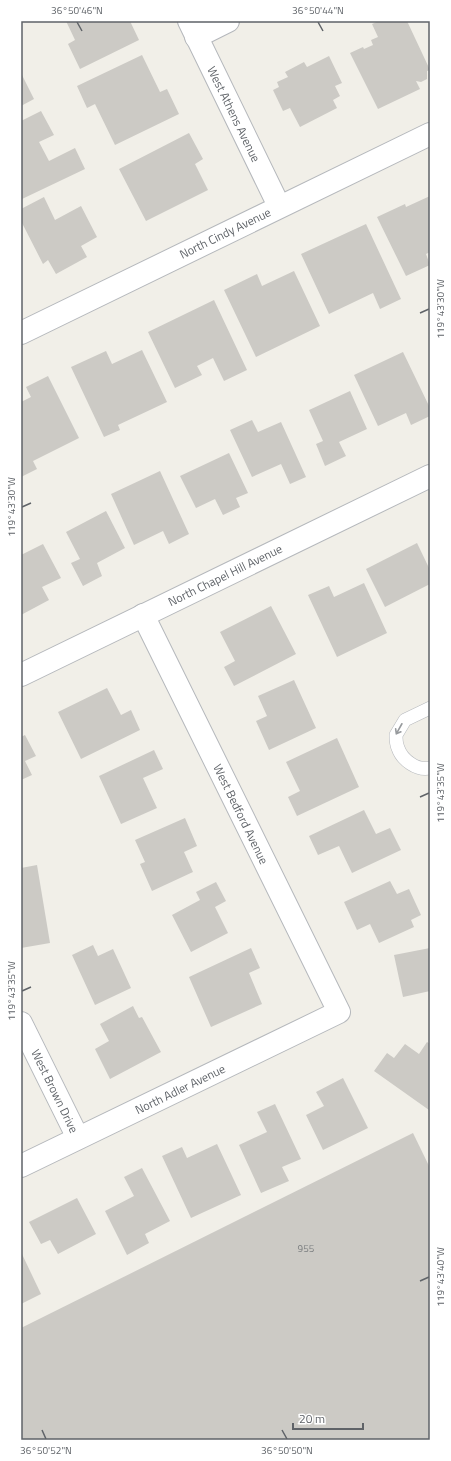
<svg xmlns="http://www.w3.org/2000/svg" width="451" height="1461" font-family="'Titillium Web',sans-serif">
<rect width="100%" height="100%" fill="#f1efe8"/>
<g fill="#cccac5">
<path d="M 66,21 L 130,21 L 139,40 L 80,69 L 68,44 L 75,40 Z"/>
<path d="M 379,21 L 407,21 L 430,70 L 427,71 L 427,79 L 421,82 L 416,81 L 420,89 L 378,109 L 350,53 L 363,47 L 364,49 L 373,45 L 371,40 L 378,37 L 372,24 Z"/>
<path d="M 142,55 L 160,92 L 167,89 L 179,114 L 115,145 L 95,104 L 87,108 L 77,86 Z"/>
<path d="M 329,56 L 342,83 L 335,86 L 340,96 L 333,100 L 337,108 L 300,127 L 290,108 L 283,111 L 273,90 L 279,87 L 277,82 L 288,77 L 285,72 L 304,62 L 307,67 Z"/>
<path d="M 21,73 L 34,99 L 21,106 Z"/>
<path d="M 41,111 L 54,135 L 39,142 L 49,161 L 75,148 L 85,169 L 22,199 L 21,196 L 21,121 Z"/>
<path d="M 189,133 L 203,159 L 195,164 L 208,190 L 146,221 L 119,169 Z"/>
<path d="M 430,196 L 430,252 L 426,254 L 430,265 L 406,276 L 377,217 L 405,204 L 406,207 Z"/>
<path d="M 44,197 L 55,220 L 81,206 L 97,237 L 81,246 L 87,257 L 56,274 L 48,260 L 43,264 L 21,221 L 21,209 Z"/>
<path d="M 366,224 L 401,299 L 380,309 L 373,293 L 329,314 L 301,254 Z"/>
<path d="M 294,271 L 320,326 L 256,357 L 224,290 L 257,274 L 262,286 Z"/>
<path d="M 214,300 L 247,370 L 224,381 L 213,358 L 197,366 L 202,375 L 175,388 L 148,332 Z"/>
<path d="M 142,350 L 167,402 L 118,425 L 120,430 L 104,437 L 71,367 L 106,351 L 112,364 Z"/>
<path d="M 403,352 L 430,408 L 430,416 L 411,425 L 406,413 L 378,426 L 354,375 Z"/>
<path d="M 48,376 L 79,438 L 33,461 L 37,469 L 21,477 L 21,402 L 31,397 L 26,387 Z"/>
<path d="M 350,391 L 367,429 L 339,442 L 346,456 L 325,466 L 316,444 L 323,441 L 309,410 Z"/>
<path d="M 252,420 L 258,432 L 281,422 L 306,477 L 290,484 L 281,464 L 252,477 L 230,430 Z"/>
<path d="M 229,453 L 248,493 L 236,498 L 240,507 L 223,515 L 215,499 L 196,508 L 180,476 Z"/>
<path d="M 160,471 L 189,534 L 169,544 L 163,531 L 134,545 L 111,494 Z"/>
<path d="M 106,511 L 125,548 L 97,563 L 102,576 L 83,586 L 71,563 L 80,559 L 66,532 Z"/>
<path d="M 417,543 L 430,570 L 430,584 L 385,607 L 366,569 Z"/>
<path d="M 43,544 L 61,578 L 42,587 L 49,600 L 21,615 L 21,555 Z"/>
<path d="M 364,583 L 387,633 L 337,657 L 308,595 L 329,586 L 334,597 Z"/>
<path d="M 271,606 L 296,654 L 234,686 L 224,667 L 235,661 L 220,632 Z"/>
<path d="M 294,680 L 316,728 L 269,750 L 256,721 L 267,716 L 258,696 Z"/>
<path d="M 107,688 L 121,715 L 131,710 L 140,730 L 81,759 L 58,712 Z"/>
<path d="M 25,735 L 36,756 L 25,761 L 32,775 L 21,780 L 21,737 Z"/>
<path d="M 337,738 L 359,787 L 297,816 L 288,797 L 300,791 L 286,762 Z"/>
<path d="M 154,750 L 163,769 L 143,778 L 157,808 L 121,824 L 99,776 Z"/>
<path d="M 364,810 L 376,834 L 390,828 L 401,850 L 352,873 L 339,846 L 318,855 L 309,836 Z"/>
<path d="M 185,818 L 197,846 L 184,852 L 193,872 L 152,891 L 140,864 L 145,862 L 135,840 Z"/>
<path d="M 37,865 L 50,943 L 21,948 L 21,868 Z"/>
<path d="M 390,881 L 397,894 L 409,889 L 421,915 L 411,920 L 414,927 L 379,943 L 370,924 L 357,930 L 344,902 Z"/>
<path d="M 216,882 L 226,901 L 215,907 L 228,933 L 191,952 L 172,915 L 200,900 L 196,892 Z"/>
<path d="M 93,945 L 98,956 L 113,949 L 131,988 L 95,1005 L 72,955 Z"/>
<path d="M 251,948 L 260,968 L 249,973 L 262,1004 L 211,1027 L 189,977 Z"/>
<path d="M 430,948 L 430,991 L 403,997 L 394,955 Z"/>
<path d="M 133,1006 L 139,1018 L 142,1017 L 161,1052 L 110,1079 L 95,1049 L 109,1041 L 100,1024 Z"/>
<path d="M 427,1042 L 430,1044 L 430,1108 L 429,1110 L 374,1071 L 387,1053 L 394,1058 L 405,1044 L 419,1054 Z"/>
<path d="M 343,1078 L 368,1128 L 323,1150 L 306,1115 L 324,1106 L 316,1092 Z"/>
<path d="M 275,1104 L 301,1159 L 282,1167 L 289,1181 L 261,1193 L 239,1145 L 267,1132 L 257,1112 Z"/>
<path d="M 413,1133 L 430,1168 L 430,1440 L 21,1440 L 21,1328 Z"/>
<path d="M 217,1144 L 241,1195 L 191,1218 L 162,1156 L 182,1147 L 187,1158 Z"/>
<path d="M 142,1168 L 170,1221 L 145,1234 L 149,1243 L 127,1255 L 105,1211 L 134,1196 L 124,1177 Z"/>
<path d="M 77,1198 L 96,1234 L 58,1254 L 50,1240 L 41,1244 L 29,1222 Z"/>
<path d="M 21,1252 L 41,1294 L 21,1304 Z"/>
</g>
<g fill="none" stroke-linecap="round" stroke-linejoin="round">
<g stroke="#b5b8bc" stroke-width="14">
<path id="lane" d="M 430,708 L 405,720 L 396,735 C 396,739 396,744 398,748 C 402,760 417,771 430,768"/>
</g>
<g stroke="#b5b8bc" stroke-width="24">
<g id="street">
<path d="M 189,21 L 279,206"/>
<path d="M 196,37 L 228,21"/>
<path d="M 21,333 L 430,134"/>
<path d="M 21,675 L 430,476"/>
<path d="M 21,1023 L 78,1138"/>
<path d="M 21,1166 L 339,1012 L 143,615"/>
</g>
</g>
<use href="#lane" stroke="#fff" stroke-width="13"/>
<use href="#street" stroke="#fff" stroke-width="22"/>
</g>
<defs><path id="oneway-shaft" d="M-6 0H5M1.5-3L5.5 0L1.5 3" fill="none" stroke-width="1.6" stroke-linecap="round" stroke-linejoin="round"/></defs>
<use stroke="#979a9d" href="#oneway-shaft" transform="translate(399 729) rotate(119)"/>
<path fill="none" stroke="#5f6368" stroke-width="1.5" d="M 77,22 L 82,31M 318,22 L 323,31M 420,313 L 429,309M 22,507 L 31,503M 420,797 L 429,793M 22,991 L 31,987M 420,1281 L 429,1277M 42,1430 L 46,1439M 282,1430 L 287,1439"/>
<g text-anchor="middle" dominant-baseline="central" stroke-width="3" stroke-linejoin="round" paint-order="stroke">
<g font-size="10" fill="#7a7d7f">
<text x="306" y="1248">955</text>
</g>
<g font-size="12" fill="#5f6368" stroke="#fff">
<text transform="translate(234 114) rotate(64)">West Athens Avenue</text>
<text transform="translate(225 233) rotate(-26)">North Cindy Avenue</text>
<text transform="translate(225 575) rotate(-26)">North Chapel Hill Avenue</text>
<text transform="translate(241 814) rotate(64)">West Bedford Avenue</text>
<text transform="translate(180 1089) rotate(-26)">North Adler Avenue</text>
<text transform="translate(55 1091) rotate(64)">West Brown Drive</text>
</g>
</g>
<rect width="451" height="1461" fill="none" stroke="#ffffff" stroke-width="44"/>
<path d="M293 1423v6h70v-6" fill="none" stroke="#5f6368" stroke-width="2"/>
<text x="299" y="1423" font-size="12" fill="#5f6368" stroke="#ffffff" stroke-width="3" paint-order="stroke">20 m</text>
<rect x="22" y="22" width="407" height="1417" fill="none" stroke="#5f6368" stroke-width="1.5"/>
<g font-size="10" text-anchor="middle" fill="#5f6368">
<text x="77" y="14">36°50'46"N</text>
<text x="318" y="14">36°50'44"N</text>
<text transform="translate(440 309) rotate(-90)" y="4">119°43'30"W</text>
<text transform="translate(11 507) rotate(-90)" y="4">119°43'30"W</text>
<text transform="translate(440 793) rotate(-90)" y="4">119°43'35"W</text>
<text transform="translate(11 991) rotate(-90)" y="4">119°43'35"W</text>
<text transform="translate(440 1277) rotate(-90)" y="4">119°43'40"W</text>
<text x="46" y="1454">36°50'52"N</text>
<text x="287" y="1454">36°50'50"N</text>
</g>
</svg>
